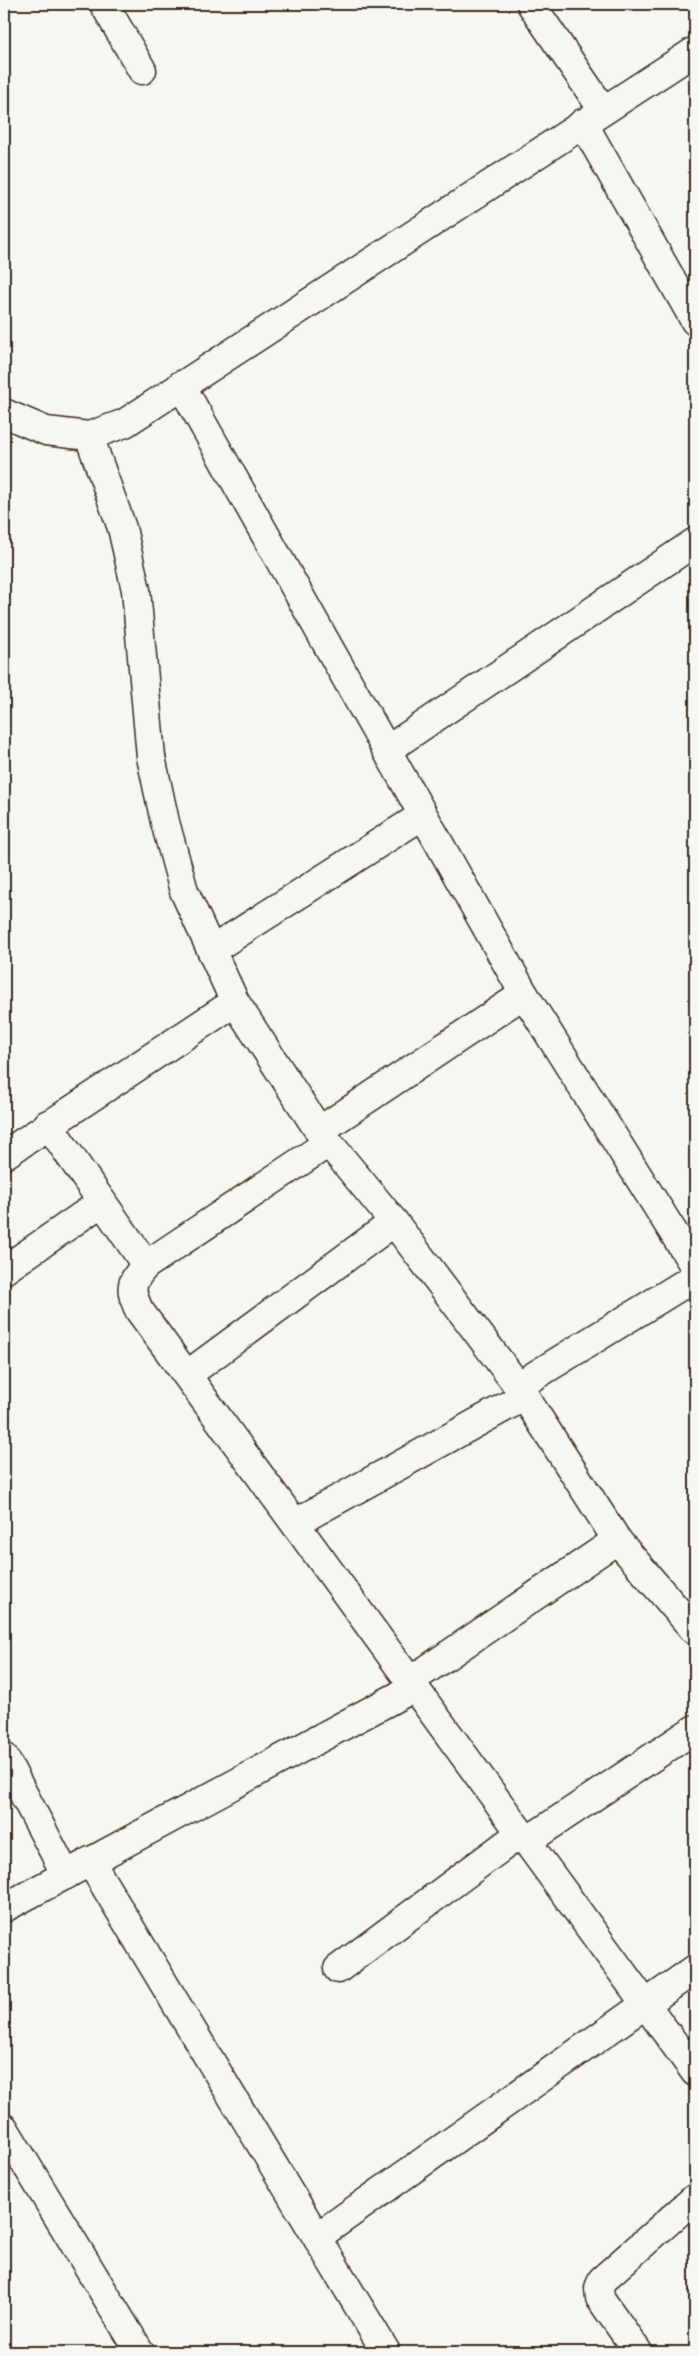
<svg xmlns="http://www.w3.org/2000/svg" width="699" height="2356" font-family="'Comic Neue',sans-serif">
<rect width="100%" height="100%" fill="#f6f6f2"/>
<filter id="ink" filterUnits="userSpaceOnUse"><feTurbulence type="fractalNoise" baseFrequency=".02" numOctaves="2"/><feDisplacementMap in="SourceGraphic" scale="10" xChannelSelector="R" yChannelSelector="G"/><feConvolveMatrix kernelMatrix="1 2 1 2 8 2 1 2 1" color-interpolation-filters="sRGB"/></filter>
<g filter="url(#ink)">
<g fill="none" stroke-linecap="round" stroke-linejoin="round">
<g stroke="#3b2a1e" stroke-width="31">
<g id="street">
<path d="M 104,4 L 142,70"/>
<path d="M 531,4 L 603,110"/>
<path d="M 583,123 L 695,321"/>
<path d="M 181,385 L 524,994 L 695,1267"/>
<path d="M 4,413 L 46,431 L 89,436 L 125,423 L 695,51"/>
<path d="M 89,436 L 122,528 L 136,590 L 151,757 L 165,822 L 184,891 L 235,1002 L 319,1131 L 394,1222 L 518,1386 L 617,1540 L 695,1631"/>
<path d="M 387,750 L 695,542"/>
<path d="M 212,950 L 423,815"/>
<path d="M 48,1124 L 146,1265"/>
<path d="M 319,1131 L 524,994"/>
<path d="M 328,1143 L 146,1265 C 130,1283 129,1288 139,1310 L 695,2072"/>
<path d="M 4,1155 L 235,1002"/>
<path d="M 4,1270 L 102,1202"/>
<path d="M 187,1375 L 394,1222"/>
<path d="M 518,1386 L 695,1277"/>
<path d="M 295,1523 L 525,1396"/>
<path d="M 410,1681 L 617,1540"/>
<path d="M 4,1757 L 66,1875"/>
<path d="M 527,1841 L 695,1729"/>
<path d="M 90,1861 L 386,2352"/>
<path d="M 4,1908 L 415,1687"/>
<path d="M 338,1969 L 521,1833"/>
<path d="M 4,2128 L 140,2352"/>
<path d="M 317,2237 L 695,1969"/>
<path d="M 638,2352 L 600,2298 L 599,2288 L 602,2280 L 695,2198"/>
</g>
</g>
<use href="#street" stroke="#f6f6f2" stroke-width="28"/>
</g>
</g>
<rect width="699" height="2356" fill="none" stroke="#f6f6f2" stroke-width="20"/>
<rect x="10" y="10" width="679" height="2336" fill="none" stroke="#3b2a1e" stroke-width="2" filter="url(#ink)"/>
</svg>
